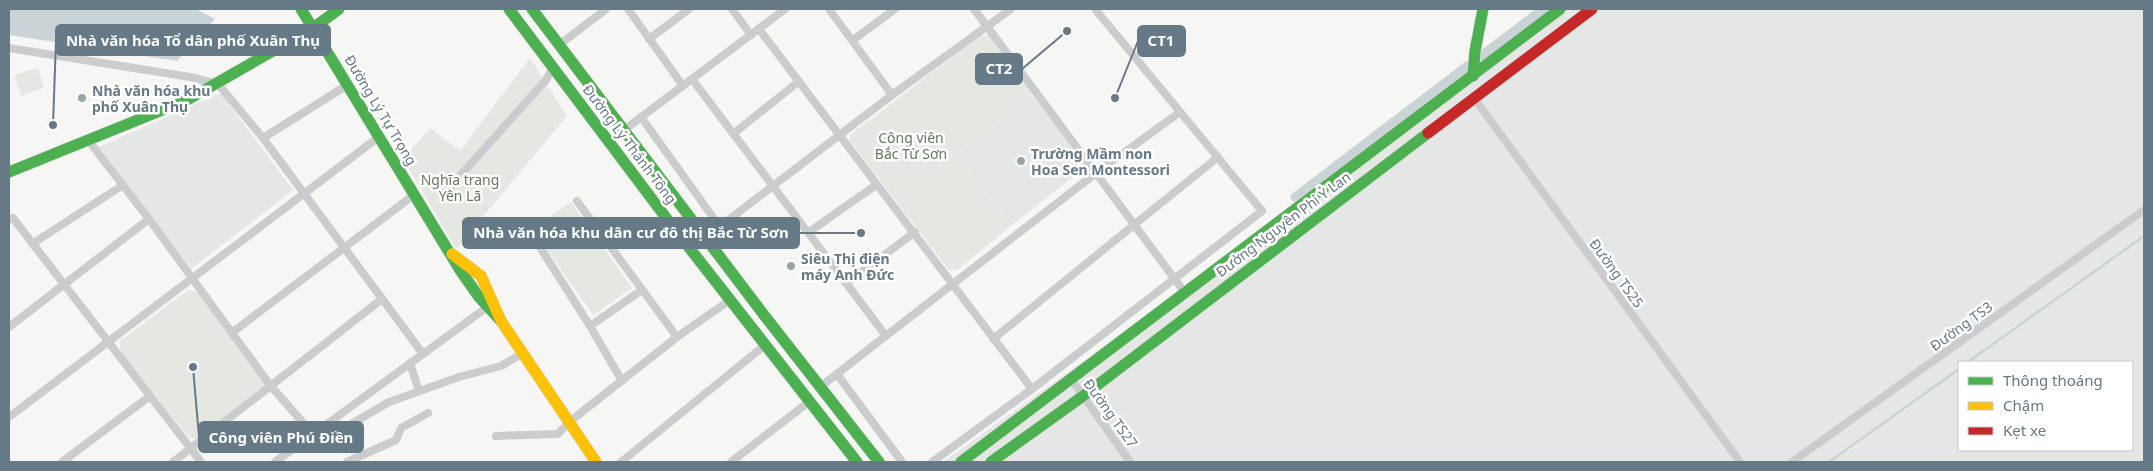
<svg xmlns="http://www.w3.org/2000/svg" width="2153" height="471" font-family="'Noto Sans',sans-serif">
<rect width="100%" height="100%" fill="#f6f6f5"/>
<g fill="#e5e6e6" fill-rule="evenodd">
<path d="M 1552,9 L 2144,9 L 2144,462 L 943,462 L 1295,209 ZM 1959,362 L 2132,362 L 2132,450 L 1959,450 Z"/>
<path d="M 221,93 L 293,190 L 191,269 L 99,147 Z"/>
<path d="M 1033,96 L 1087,166 L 1011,226 L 955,155 Z"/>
</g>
<g fill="#e5e8e2">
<path d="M 1567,9 L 1577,9 L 1489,75 L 1485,75 L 1485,71 Z"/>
<path d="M 988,35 L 1033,96 L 955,155 L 1011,226 L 958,269 L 949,270 L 850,141 L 850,135 L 980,36 Z"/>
<path d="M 530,58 L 567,116 L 456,249 L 403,159 L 430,128 L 460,151 Z"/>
<path d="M 38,68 L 44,88 L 21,96 L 14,75 Z"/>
<path d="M 1447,101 L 1451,103 L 1450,106 L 1089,382 L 1085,381 L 1086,377 Z"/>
<path d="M 571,202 L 632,288 L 593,315 L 532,229 Z"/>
<path d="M 188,290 L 198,292 L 266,384 L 264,389 L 197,439 L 188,437 L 120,351 L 120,341 Z"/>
<path d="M 1062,395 L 1065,396 L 1064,400 L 982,462 L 974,462 Z"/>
</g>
<path fill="#cad4d6" d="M 9,9 L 196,9 L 215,19 L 177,61 L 9,35 Z"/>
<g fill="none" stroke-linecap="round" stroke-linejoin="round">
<g stroke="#cad4d6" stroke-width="2.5">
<path d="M 1968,362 L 2144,236"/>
<path d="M 1829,462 L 1959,369"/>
</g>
<g stroke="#cad4d6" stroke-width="9">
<path d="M 1481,56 L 1543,9"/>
<path d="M 1295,197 L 1467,66"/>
</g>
<g stroke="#d3d4d4" stroke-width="12">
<g id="fast">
<path d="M 301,9 L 460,270 L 479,297 L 501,321"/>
<path d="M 509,9 L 673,227 L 857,462"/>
<path d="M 532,9 L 764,315 L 879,462"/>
<path d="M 1473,76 L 1475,51 L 1483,9"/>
<path d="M 9,172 L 187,100 L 313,28 L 339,9"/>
<path d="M 961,462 L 1560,9"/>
<path d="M 991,462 L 1083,396 L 1428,133"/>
</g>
</g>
<g stroke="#d3d4d4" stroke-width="12">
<path id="slow" d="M 452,254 L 481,276 L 501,321 L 596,462"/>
</g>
<g stroke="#d3d4d4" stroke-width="12">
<path id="jam" d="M 1428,133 L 1592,9"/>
</g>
<g stroke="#cbcccd" stroke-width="8">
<path d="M 628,9 L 683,86"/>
<path d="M 732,9 L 751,35"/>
<path d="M 829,9 L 892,95"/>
<path d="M 974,9 L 1185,293"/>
<path d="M 759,29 L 1032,389"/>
<path d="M 649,39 L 689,9"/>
<path d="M 853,40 L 895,9"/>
<path d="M 559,45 L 606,9"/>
<path d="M 9,48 L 190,77 L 218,84 L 263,138 L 423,354"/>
<path d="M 692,79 L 886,336"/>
<path d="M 1474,98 L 1740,462"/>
<path d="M 641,117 L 720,227"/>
<path d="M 624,130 L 785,9"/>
<path d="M 733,134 L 798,82"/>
<path d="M 263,138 L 349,84"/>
<path d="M 88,140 L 149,219 L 270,385 L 319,441 L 322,441 L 389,402 L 459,377 L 501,366 L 523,353"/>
<path d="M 450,187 L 546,80 L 553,67"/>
<path d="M 577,201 L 677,337"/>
<path d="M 9,219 L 13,218 L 201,462"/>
<path d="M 529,230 L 590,326 L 622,381"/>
<path d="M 809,232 L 876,185"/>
<path d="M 706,237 L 892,95 L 1011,9"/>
<path d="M 32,244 L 123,185"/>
<path d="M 847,283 L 915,232"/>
<path d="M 590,326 L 642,290"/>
<path d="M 9,327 L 149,219"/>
<path d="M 233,332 L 415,194"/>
<path d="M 993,339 L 1218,157"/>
<path d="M 410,363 L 419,391"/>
<path d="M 837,374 L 902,462"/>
<path d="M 1071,379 L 1130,462"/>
<path d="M 820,387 L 1096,173 L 1180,112"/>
<path d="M 9,417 L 380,136"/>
<path d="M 496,436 L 558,434 L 568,423 L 677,337 L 730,300"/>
<path d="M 62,462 L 150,396"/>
<path d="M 173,462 L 382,299"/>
<path d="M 275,462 L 486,308"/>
<path d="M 347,462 L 396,440 L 401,428 L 428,413"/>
<path d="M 621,462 L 765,345"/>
<path d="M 731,462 L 810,401"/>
<path d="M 932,462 L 1032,389 L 1262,211 L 1095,9"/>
<path d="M 1792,462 L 2144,210"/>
</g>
<use href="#fast" stroke="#4caf50" stroke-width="11"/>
<use href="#slow" stroke="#ffc107" stroke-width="11"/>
<use href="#jam" stroke="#c62828" stroke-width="11"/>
</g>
<g fill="#98a5ad" stroke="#fff" stroke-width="2">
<circle cx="82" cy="98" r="5"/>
<circle cx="1021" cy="161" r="5"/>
<circle cx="791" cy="266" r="5"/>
</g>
<g text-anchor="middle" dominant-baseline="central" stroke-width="5" stroke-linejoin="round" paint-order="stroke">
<g font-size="14" font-weight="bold" fill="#657986" stroke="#fff" text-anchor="start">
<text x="92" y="90">Nhà văn hóa khu<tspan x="92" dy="16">phố Xuân Thụ</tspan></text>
<text x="1031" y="153">Trường Mầm non<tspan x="1031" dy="16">Hoa Sen Montessori</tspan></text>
<text x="801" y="258">Siêu Thị điện<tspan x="801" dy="16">máy Anh Đức</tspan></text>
</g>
<g font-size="14" fill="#657986" stroke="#fff">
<text transform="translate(381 110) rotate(59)">Đường Lý Tự Trọng</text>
<text transform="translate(630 144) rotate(53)">Đường Lý Thánh Tông</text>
<text transform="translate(1283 224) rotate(-37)">Đường Nguyên Phi Ỷ Lan</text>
<text transform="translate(1617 273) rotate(54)">Đường TS25</text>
<text transform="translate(1961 326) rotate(-36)">Đường TS3</text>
<text transform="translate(1111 413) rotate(54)">Đường TS27</text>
</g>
<g font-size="14" fill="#667860" stroke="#fff">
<text x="911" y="137">Công viên<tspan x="911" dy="16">Bắc Từ Sơn</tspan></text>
<text x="460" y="179">Nghĩa trang<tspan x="460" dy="16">Yên Lã</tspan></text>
</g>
</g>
<path fill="none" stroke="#657986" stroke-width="2" d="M53 125L56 40M1115 98L1138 41M1067 31L1022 69M861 233L799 233M193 367L199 437"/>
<g fill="#657986" stroke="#fff" stroke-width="2">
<circle cx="53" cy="125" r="5"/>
<circle cx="1115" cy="98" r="5"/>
<circle cx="1067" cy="31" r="5"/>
<circle cx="861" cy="233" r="5"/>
<circle cx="193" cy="367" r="5"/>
</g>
<g fill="#657986" stroke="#657986" stroke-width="2">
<rect x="56" y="25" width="274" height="30" rx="5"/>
<rect x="1138" y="26" width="47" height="30" rx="5"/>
<rect x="976" y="54" width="46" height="30" rx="5"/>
<rect x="463" y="218" width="336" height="30" rx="5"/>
<rect x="199" y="422" width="164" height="30" rx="5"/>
</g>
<g font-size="15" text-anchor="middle" font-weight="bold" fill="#fff">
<text x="193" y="46">Nhà văn hóa Tổ dân phố Xuân Thụ</text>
<text x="1161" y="46">CT1</text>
<text x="999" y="74">CT2</text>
<text x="631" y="238">Nhà văn hóa khu dân cư đô thị Bắc Từ Sơn</text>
<text x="281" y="443">Công viên Phú Điền</text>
</g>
<rect width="2153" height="471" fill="none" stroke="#657986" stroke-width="20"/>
<rect x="1958" y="361" width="175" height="90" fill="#ffffff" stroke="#c1c9cf"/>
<rect x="1968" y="377" width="25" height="8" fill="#4caf50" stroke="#c1c9cf"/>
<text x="2003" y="386" font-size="15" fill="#657986">Thông thoáng</text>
<rect x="1968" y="402" width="25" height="8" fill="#ffc107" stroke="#c1c9cf"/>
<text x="2003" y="411" font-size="15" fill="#657986">Chậm</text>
<rect x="1968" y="427" width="25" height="8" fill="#c62828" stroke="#c1c9cf"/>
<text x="2003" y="436" font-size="15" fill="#657986">Kẹt xe</text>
</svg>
